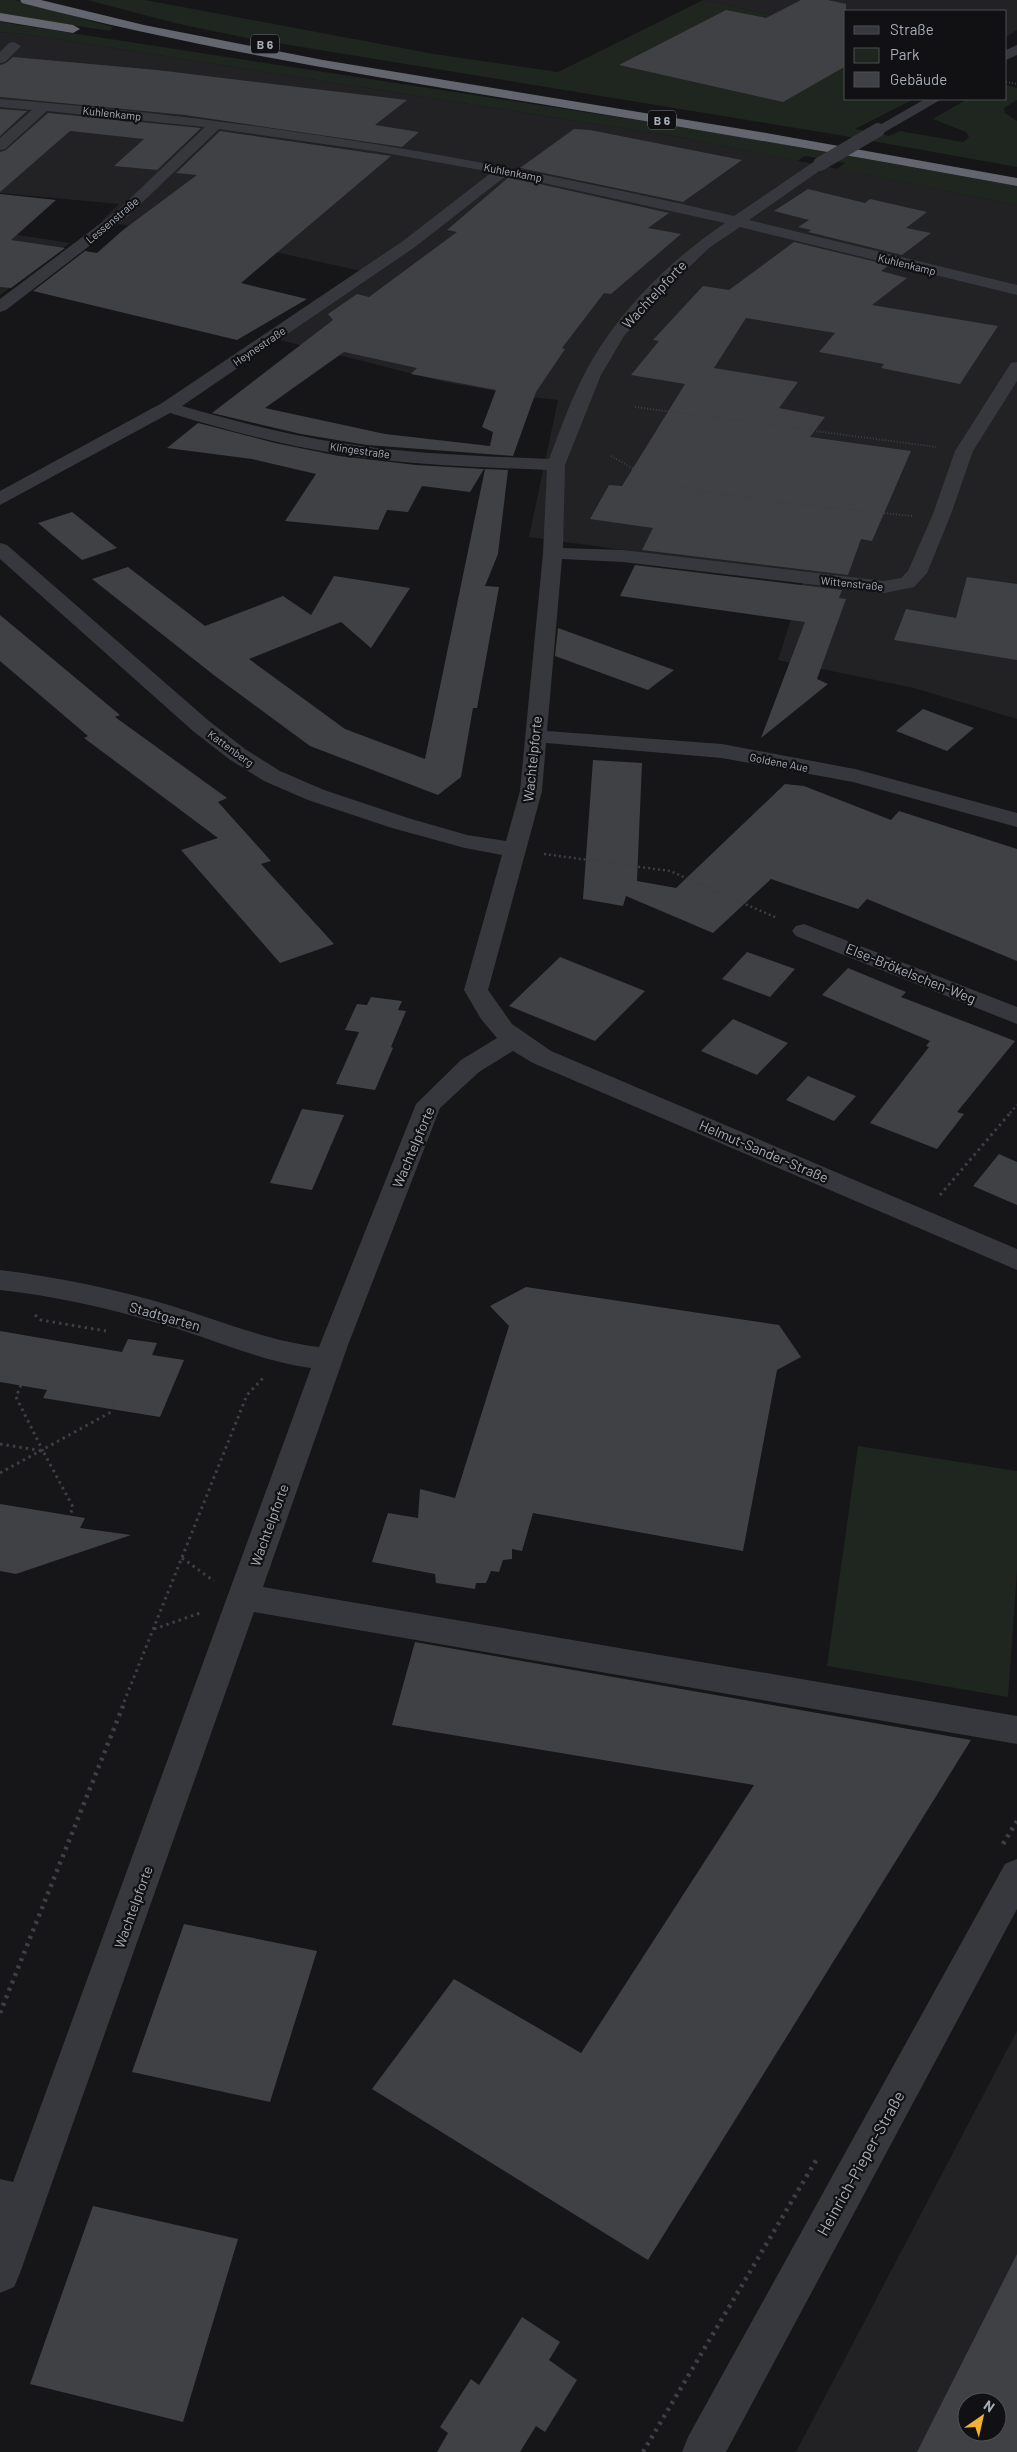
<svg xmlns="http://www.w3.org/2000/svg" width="1017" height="2452" font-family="Barlow,sans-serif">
<rect width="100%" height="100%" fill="#161618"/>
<g fill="#222225" fill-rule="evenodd">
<path d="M 703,0 L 1017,0 L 1017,30 L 1006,37 L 1006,11 L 846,11 L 846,31 Z"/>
<path d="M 0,32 L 25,34 L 685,138 L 1017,205 L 1017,719 L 914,688 L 778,660 L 805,575 L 529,537 L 558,400 L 522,396 L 445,382 L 264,336 L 361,271 L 234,243 L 101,221 L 119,204 L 0,193 Z"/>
<path d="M 0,232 L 70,243 L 0,295 Z"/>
<path d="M 1017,2031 L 1017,2452 L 796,2452 ZM 967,2402 L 997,2402 L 997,2432 L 967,2432 Z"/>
</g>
<g fill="#1e261f">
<path d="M 0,0 L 15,0 L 113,27 L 110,31 L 0,14 Z"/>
<path d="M 87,0 L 145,0 L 434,54 L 558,72 L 703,0 L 846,31 L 846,99 L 914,99 L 855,129 L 889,136 L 900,131 L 963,142 L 969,137 L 966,132 L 933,119 L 967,99 L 1006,99 L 1006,85 L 1017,88 L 1017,100 L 1004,108 L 1005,113 L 1017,121 L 1017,167 L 839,135 L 247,38 L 179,24 Z"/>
<path d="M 0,22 L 714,132 L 1017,186 L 1017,205 L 837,169 L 845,163 L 805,156 L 797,161 L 685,138 L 25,34 L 0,32 Z"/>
<path d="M 858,1446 L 1017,1471 L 1017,1571 L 1008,1697 L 827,1666 Z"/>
</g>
<g fill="#404145" fill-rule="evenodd">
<path d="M 801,0 L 828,0 L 846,4 L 846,66 L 783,102 L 619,65 L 726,10 L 766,18 Z"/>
<path d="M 13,57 L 157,70 L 407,100 L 375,125 L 419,132 L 402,147 L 185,115 L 0,97 L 0,65 L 6,63 Z"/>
<path d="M 0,109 L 27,111 L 0,136 Z"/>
<path d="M 48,113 L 201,128 L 157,170 L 114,166 L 144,139 L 70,131 L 0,192 L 0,152 L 6,150 Z"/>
<path d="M 574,129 L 590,130 L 742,160 L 683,202 L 520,168 Z"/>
<path d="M 220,131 L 391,156 L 241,283 L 307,299 L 237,340 L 33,291 L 85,251 L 97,253 L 123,230 L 197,175 L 176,173 Z"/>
<path d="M 509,177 L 669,213 L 648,228 L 681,234 L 611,294 L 604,293 L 562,348 L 565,349 L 536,392 L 513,456 L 367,445 L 301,434 L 212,413 L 333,320 L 328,314 L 357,294 L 369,297 L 457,232 L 447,230 ZM 344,352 L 417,368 L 411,374 L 496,390 L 482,427 L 493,432 L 490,446 L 385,434 L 265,408 Z"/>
<path d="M 808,189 L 865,203 L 870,199 L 927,212 L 906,228 L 931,233 L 902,255 L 808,232 L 811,230 L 798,227 L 809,220 L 774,211 Z"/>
<path d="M 0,194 L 56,200 L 11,240 L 65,248 L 11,288 L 0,287 Z"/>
<path d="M 794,242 L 889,265 L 881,271 L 907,278 L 872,305 L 998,326 L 960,384 L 881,368 L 884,364 L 819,352 L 835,333 L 746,318 L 714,368 L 798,382 L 779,408 L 825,417 L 810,437 L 911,451 L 872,541 L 861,539 L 848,575 L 642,550 L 653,528 L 590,519 L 609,485 L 622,486 L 685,384 L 631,375 L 659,341 L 653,340 L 703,286 L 729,290 Z"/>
<path d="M 198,423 L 275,443 L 339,456 L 416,465 L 484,469 L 470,492 L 422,486 L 408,512 L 387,510 L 378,530 L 285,521 L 316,474 L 252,459 L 167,448 Z"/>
<path d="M 485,469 L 508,470 L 498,554 L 485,586 L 499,587 L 477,708 L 473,708 L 461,777 L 438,795 L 310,746 L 215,676 L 92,579 L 128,567 L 205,626 L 283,596 L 311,615 L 334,576 L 410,588 L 371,648 L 341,622 L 249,659 L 345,729 L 425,759 Z"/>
<path d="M 72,512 L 117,548 L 82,560 L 38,523 Z"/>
<path d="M 635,565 L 842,590 L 839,598 L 846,599 L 817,679 L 828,684 L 761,738 L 805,622 L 620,596 Z"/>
<path d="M 967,577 L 1017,584 L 1017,660 L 894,640 L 906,609 L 956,618 Z"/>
<path d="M 0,615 L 120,715 L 115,717 L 227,798 L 218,802 L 271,861 L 261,864 L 334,944 L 280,963 L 181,850 L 218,838 L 84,738 L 88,736 L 0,661 Z"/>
<path d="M 558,628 L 674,670 L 648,690 L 555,656 Z"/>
<path d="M 923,709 L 974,728 L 947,751 L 896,731 Z"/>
<path d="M 593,760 L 642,763 L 637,881 L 676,888 L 785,784 L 804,786 L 891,820 L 899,811 L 1017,849 L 1017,961 L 867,899 L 858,909 L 771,879 L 713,933 L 626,896 L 623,906 L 583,899 Z"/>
<path d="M 747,952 L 795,969 L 770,997 L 722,979 Z"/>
<path d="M 560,957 L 645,991 L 595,1041 L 509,1006 Z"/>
<path d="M 848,968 L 906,992 L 901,997 L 1015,1041 L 957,1112 L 964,1114 L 937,1149 L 870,1123 L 929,1047 L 926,1046 L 930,1041 L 822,995 Z"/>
<path d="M 371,997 L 402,1001 L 398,1010 L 406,1011 L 391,1047 L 393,1048 L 375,1090 L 336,1084 L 359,1032 L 345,1030 L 357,1004 L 367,1005 Z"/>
<path d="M 733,1019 L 788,1043 L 757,1075 L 701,1051 Z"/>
<path d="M 808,1076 L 856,1096 L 834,1121 L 786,1100 Z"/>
<path d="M 302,1109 L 344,1115 L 312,1190 L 270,1183 Z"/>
<path d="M 999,1154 L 1017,1162 L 1017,1205 L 973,1186 Z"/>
<path d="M 526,1287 L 779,1325 L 801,1357 L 777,1370 L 743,1551 L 533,1513 L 522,1551 L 512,1549 L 512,1559 L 503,1560 L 499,1572 L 491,1571 L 486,1583 L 476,1583 L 475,1589 L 436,1583 L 435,1574 L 372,1562 L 388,1513 L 418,1518 L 420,1489 L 455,1498 L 509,1326 L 490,1306 Z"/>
<path d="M 0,1331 L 122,1352 L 128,1339 L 157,1343 L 152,1355 L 184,1360 L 160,1417 L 43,1398 L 47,1390 L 0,1382 Z"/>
<path d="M 0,1504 L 85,1518 L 80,1528 L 131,1535 L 16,1574 L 0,1571 Z"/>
<path d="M 415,1642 L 971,1740 L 648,2260 L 372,2089 L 454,1979 L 581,2053 L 754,1785 L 392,1725 Z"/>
<path d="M 184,1924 L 317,1951 L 270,2102 L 132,2072 Z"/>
<path d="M 93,2206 L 238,2239 L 183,2422 L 30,2384 Z"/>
<path d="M 1017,2254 L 1017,2452 L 917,2452 ZM 967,2402 L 997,2402 L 997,2432 L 967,2432 Z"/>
<path d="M 522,2317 L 560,2342 L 549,2360 L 577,2380 L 545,2432 L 536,2426 L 520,2452 L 437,2452 L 448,2433 L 440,2427 L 471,2379 L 479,2385 Z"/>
</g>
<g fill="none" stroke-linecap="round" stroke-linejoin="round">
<g stroke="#3d3f44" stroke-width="2" stroke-dasharray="1 2" stroke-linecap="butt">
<path d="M 1006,82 L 1017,84"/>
<path d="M 635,407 L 936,447"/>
<path d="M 611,456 L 648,477 L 694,490 L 780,502 L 912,516"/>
</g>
<g stroke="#3d3f44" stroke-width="2.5" stroke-dasharray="2 3" stroke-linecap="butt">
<path d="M 544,854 L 670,871 L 777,918"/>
<path d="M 1010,1113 L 1017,1105"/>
</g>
<g stroke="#3d3f44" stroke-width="3" stroke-dasharray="2.5 4" stroke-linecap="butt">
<path d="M 940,1195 L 1011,1112"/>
<path d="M 35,1315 L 41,1320 L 106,1331"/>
<path d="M 21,1385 L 16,1397 L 43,1451"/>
<path d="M 0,1444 L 43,1451 L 73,1507 L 70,1515"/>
<path d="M 0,1473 L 111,1412 L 115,1401"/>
<path d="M 182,1558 L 214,1581"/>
<path d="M 154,1629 L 200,1613"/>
<path d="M 124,1702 L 247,1395 L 263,1378"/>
</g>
<g stroke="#3d3f44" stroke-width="4.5" stroke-dasharray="3 5" stroke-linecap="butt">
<path d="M 1003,1844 L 1017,1821"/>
<path d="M 0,2013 L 125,1701"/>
<path d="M 643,2452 L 818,2157"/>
</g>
<g fill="#37383d" fill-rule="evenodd">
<path d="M 14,42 L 21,46 L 5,62 L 0,63 L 0,52 L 9,43 Z"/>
<path d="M 1017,45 L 1017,55 L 1006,60 L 1006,50 Z"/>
<path d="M 0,99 C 248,118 492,159 734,216 L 815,161 L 825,161 L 827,164 L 825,167 L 749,220 L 1017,285 L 1017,295 L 740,227 L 709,248 L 659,296 L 624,336 L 601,375 L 565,465 L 563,548 L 623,550 L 884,581 L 901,578 L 908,571 L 933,514 L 955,451 L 1011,363 L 1017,362 L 1017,381 L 973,451 L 951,514 L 927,573 L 914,587 L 884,593 L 623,562 L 562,559 L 547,731 L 722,744 L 855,769 L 1017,813 L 1017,827 L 853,782 L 722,758 L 546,743 L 542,791 L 488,990 L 512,1024 L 551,1051 L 1017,1249 L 1017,1270 L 533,1063 L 513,1051 L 479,1072 L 440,1108 L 348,1345 L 263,1587 L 1017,1716 L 1017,1744 L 254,1612 L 20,2273 L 14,2287 L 0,2293 L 0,2179 L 13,2182 L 311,1368 C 259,1361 211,1338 161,1324 C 109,1308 54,1296 0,1290 L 0,1270 C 57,1277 116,1289 172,1306 C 221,1321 268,1341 319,1347 L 416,1104 L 461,1060 L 497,1038 L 481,1019 L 464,990 L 502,855 L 465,848 L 392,828 L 308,800 L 264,781 L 229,759 L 193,731 L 0,559 L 0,543 L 7,545 L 209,721 L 245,749 L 280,771 L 324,790 L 408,818 L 467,835 L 506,841 L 520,791 L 543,553 L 547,470 C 477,467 408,465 339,454 C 282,445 225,430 170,413 L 0,505 L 0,491 L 162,403 L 403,241 L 492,172 L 380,152 L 219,129 L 127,217 L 6,310 L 0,312 L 0,299 L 117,211 L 205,127 L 47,111 L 5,149 L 0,150 L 0,138 L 32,110 L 0,107 ZM 507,175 L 725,223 C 669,261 615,314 584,375 C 570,401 560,431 549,459 C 479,456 410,454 341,443 C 287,435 234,421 182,406 L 415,247 Z"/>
<path d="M 925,99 L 942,99 L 883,133 L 873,133 L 871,130 Z"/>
<path d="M 804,924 L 1017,1007 L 1017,1024 L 796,936 L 792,931 L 796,926 Z"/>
<path d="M 1017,1859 L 1017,1909 L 726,2452 L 682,2452 L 688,2437 L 1005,1864 Z"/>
</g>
<g fill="#63666e" fill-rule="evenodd">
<path d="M 20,0 L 41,0 L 144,25 L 323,60 L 760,132 L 1017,178 L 1017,186 C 869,159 720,133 571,109 C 386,79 202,50 22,3 Z"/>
<path d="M 0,13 L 73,25 L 80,29 L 73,33 L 0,21 Z"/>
</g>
<path stroke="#37383d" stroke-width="14" d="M 820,164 L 878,130"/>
</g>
<g text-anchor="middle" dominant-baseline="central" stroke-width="4.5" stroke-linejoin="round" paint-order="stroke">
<g font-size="11" fill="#a8adb8" stroke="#111113">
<text transform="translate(112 113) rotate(6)">Kuhlenkamp</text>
<text transform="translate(513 172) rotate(11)">Kuhlenkamp</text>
<text transform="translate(112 220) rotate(-40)">Lessenstraße</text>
<text transform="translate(907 264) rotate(14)">Kuhlenkamp</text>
<text transform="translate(259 346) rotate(-34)">Heynestraße</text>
<text transform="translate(360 450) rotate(8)">Klingestraße</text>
<text transform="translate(852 583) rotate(6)">Wittenstraße</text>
<text transform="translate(231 748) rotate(36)">Kattenberg</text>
<text transform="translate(779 762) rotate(11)">Goldene Aue</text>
</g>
<g fill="#111113" stroke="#7b7e86" stroke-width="1">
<rect x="251" y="34.5" width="28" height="19" rx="4"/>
<rect x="648" y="110.5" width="28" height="19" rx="4"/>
</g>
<g font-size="12" font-weight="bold" fill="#a8adb8">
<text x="265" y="44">B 6</text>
<text x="662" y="120">B 6</text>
</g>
<g font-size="14" fill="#a8adb8" stroke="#111113">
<text transform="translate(654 294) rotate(-47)">Wachtelpforte</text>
<text transform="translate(532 759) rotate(-84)">Wachtelpforte</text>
<text transform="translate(911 973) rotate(22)">Else-Brökelschen-Weg</text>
<text transform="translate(413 1147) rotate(-67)">Wachtelpforte</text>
<text transform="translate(764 1151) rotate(23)">Helmut-Sander-Straße</text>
<text transform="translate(165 1316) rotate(16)">Stadtgarten</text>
<text transform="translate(269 1525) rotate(-70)">Wachtelpforte</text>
<text transform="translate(133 1907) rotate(-70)">Wachtelpforte</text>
</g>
<g font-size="16" fill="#a8adb8" stroke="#111113">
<text transform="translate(860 2163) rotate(-61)">Heinrich-Pieper-Straße</text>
</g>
</g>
<rect x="844" y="10" width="162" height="90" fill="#111113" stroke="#4d4f55"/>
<rect x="854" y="26" width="25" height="8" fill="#37383d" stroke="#4d4f55"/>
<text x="890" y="35" font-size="15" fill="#a8adb8">Straße</text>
<rect x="854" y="48" width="25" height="15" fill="#1e261f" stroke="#4d4f55"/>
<text x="890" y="60" font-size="15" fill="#a8adb8">Park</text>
<rect x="854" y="72" width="25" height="15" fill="#404145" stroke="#4d4f55"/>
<text x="890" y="85" font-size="15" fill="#a8adb8">Gebäude</text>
<g transform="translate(982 2417) rotate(34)"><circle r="24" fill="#111113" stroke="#4d4f55"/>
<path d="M0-4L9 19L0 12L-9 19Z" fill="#f2b134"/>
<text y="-8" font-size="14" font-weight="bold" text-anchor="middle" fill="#a8adb8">N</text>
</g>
</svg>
